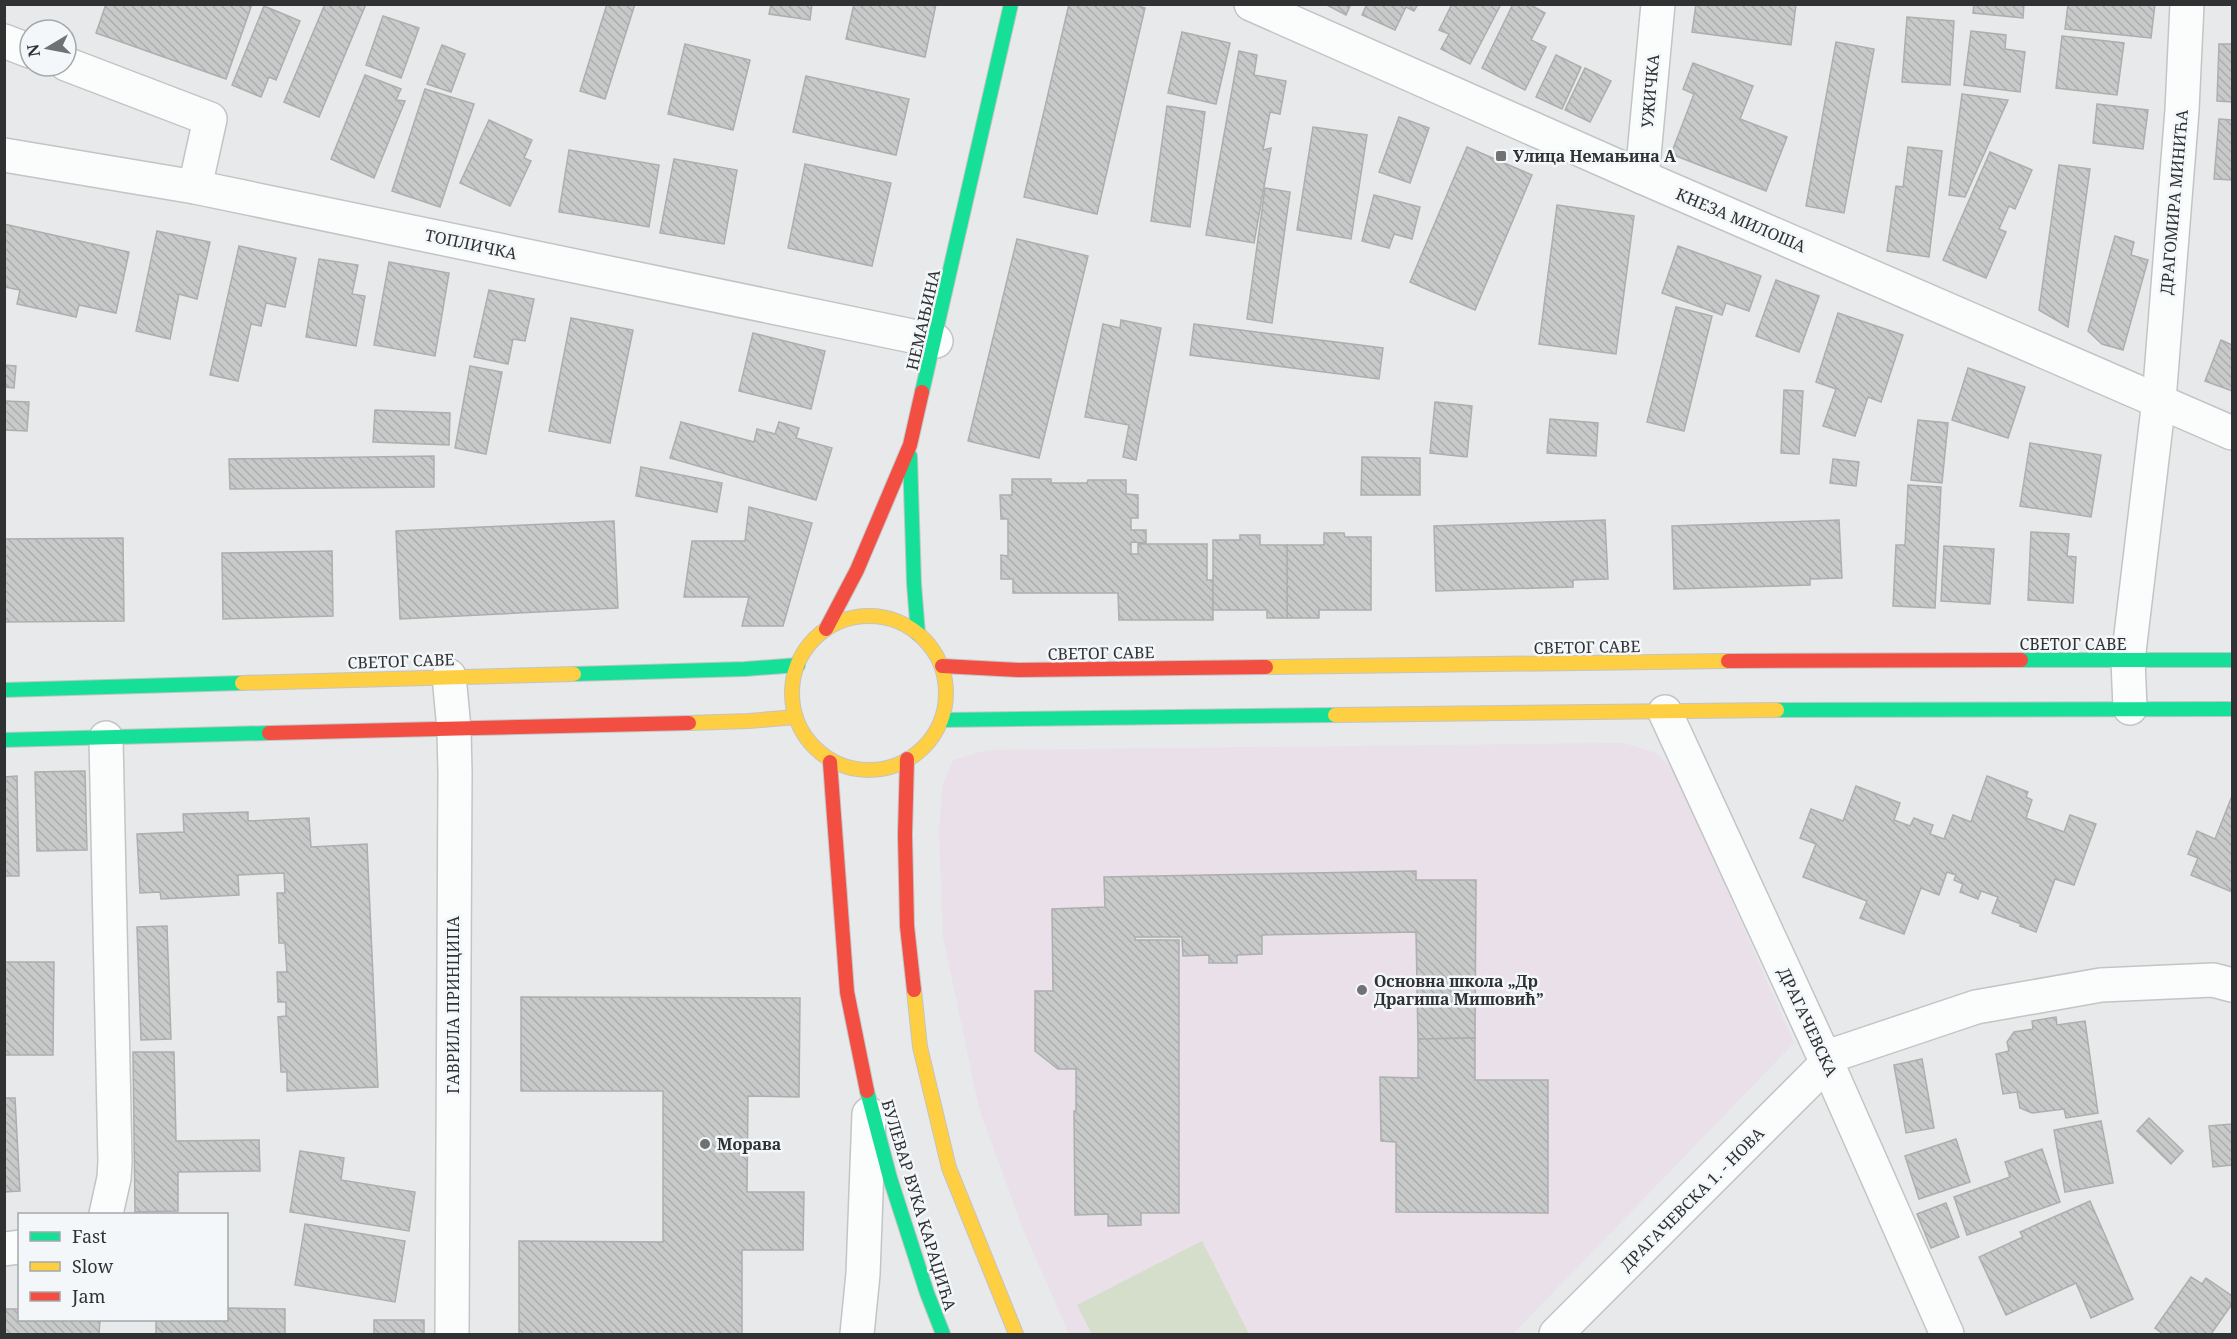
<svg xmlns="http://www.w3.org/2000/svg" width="2237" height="1339" font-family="'Noto Serif',serif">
<defs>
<pattern id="building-back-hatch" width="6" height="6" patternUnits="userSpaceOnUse" patternTransform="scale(1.5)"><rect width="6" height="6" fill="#c8c9c9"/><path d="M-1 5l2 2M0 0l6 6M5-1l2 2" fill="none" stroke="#acadad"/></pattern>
</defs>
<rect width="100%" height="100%" fill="#e7e9eb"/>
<path fill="#e9e0ea" d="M 1624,743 L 1656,753 L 1675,772 L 1794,1043 L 1513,1334 L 1069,1334 L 1023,1229 L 979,1108 L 943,936 L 939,830 L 943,784 L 953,760 L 987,750 Z"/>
<path fill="#d5ddcb" d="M 1202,1241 L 1249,1334 L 1092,1334 L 1077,1305 Z"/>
<g fill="url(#building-back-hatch)" stroke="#adaeae" stroke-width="1.5">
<path d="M 106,4 L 252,4 L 226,79 L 96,33 Z"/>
<path d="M 325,4 L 366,4 L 319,117 L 284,102 Z"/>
<path d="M 607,4 L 635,4 L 605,99 L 580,91 Z"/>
<path d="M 771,4 L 812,4 L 810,20 L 769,14 Z"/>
<path d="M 854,4 L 936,4 L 925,57 L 846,39 Z"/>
<path d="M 1069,4 L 1132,4 L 1145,8 L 1097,214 L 1024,197 Z"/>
<path d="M 1325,4 L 1351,4 L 1346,15 Z"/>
<path d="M 1367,4 L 1418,4 L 1414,11 L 1406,7 L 1395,30 L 1362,15 Z"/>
<path d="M 1452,4 L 1501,4 L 1470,64 L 1441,49 L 1449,34 L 1439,30 Z"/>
<path d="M 1513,4 L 1529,4 L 1545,13 L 1531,40 L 1546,47 L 1525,90 L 1482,68 Z"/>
<path d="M 1696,4 L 1796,4 L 1791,45 L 1692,32 Z"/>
<path d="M 1974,4 L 2024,4 L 2023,18 L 1973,13 Z"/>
<path d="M 2068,4 L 2155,4 L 2151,38 L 2065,29 Z"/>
<path d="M 264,6 L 300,21 L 276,80 L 269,77 L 261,97 L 232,85 Z"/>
<path d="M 383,16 L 419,28 L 401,78 L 366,65 Z"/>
<path d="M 1907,17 L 1954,21 L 1950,85 L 1902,82 Z"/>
<path d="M 1971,31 L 2006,35 L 2005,49 L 2025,52 L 2020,92 L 1964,85 Z"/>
<path d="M 1182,32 L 1230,43 L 1216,104 L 1168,93 Z"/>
<path d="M 2062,36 L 2124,43 L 2117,95 L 2056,88 Z"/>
<path d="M 1836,42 L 1874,49 L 1844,213 L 1806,206 Z"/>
<path d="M 685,44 L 750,60 L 733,130 L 668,114 Z"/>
<path d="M 2219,44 L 2232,44 L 2232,102 L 2217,101 Z"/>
<path d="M 442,45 L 465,54 L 451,92 L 427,84 Z"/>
<path d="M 1239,51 L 1257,55 L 1254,75 L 1286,81 L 1280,114 L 1270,112 L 1263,150 L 1271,148 L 1254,243 L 1206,235 Z"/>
<path d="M 1556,55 L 1581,67 L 1562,109 L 1536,97 Z"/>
<path d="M 1693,63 L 1753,86 L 1740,119 L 1787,137 L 1766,191 L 1671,154 L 1694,94 L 1683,89 Z"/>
<path d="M 1585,68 L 1611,81 L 1590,122 L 1565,110 Z"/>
<path d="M 365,75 L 401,89 L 396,100 L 405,101 L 374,178 L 331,159 Z"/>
<path d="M 806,76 L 909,99 L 896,155 L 793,132 Z"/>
<path d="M 425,89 L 474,104 L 440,207 L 392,191 Z"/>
<path d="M 1962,94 L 2008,100 L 1965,197 L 1949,195 Z"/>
<path d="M 2097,104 L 2148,110 L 2143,149 L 2093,143 Z"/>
<path d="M 1167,106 L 1205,112 L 1190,227 L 1151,221 Z"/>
<path d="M 1399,117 L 1429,128 L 1410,183 L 1379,172 Z"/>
<path d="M 2219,119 L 2232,120 L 2232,180 L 2214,179 Z"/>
<path d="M 489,120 L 532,140 L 524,158 L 531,161 L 510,206 L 460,183 Z"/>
<path d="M 1313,127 L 1367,135 L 1351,239 L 1297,230 Z"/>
<path d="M 1467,147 L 1532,175 L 1475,310 L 1410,282 Z"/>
<path d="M 1908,147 L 1942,151 L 1929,257 L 1887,251 L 1896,186 L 1903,187 Z"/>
<path d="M 569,150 L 659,165 L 649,227 L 559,212 Z"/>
<path d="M 1990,152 L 2032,170 L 2015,209 L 2009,206 L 1999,229 L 2006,232 L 1986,278 L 1943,260 Z"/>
<path d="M 674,159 L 737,170 L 724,244 L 660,233 Z"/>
<path d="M 805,164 L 891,183 L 872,266 L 788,248 Z"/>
<path d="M 2059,165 L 2090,169 L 2068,327 L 2039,310 Z"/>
<path d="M 1265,188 L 1290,192 L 1272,323 L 1247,319 Z"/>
<path d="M 1374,195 L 1420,207 L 1412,239 L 1394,234 L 1389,248 L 1362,241 Z"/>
<path d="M 1557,205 L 1634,216 L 1616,354 L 1539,344 Z"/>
<path d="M 4,224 L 129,252 L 116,313 L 79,305 L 76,317 L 17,304 L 20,290 L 4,287 Z"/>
<path d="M 157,231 L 210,242 L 197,299 L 179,294 L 170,339 L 136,331 Z"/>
<path d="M 2115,236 L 2134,242 L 2131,255 L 2148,260 L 2123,350 L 2102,344 L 2088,331 Z"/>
<path d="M 1017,239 L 1088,256 L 1039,458 L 968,441 Z"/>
<path d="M 239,246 L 296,258 L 285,307 L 266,303 L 261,326 L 251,324 L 238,381 L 210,375 Z"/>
<path d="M 1678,246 L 1761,276 L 1749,311 L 1726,303 L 1722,315 L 1662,293 Z"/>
<path d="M 319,259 L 358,265 L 352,294 L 365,296 L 356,346 L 306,337 Z"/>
<path d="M 389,262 L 449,273 L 435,356 L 374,345 Z"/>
<path d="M 1776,280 L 1819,296 L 1799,352 L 1756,336 Z"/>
<path d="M 489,290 L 534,299 L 525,341 L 513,339 L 508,364 L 474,357 Z"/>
<path d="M 1676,307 L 1712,316 L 1684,431 L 1647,422 Z"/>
<path d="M 1838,313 L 1903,335 L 1881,402 L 1868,397 L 1855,436 L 1823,426 L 1836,389 L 1816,382 Z"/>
<path d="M 571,318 L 633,330 L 610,443 L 549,431 Z"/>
<path d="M 1121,320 L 1161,328 L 1136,460 L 1123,457 L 1129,425 L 1085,417 L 1103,324 L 1120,328 Z"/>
<path d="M 1194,324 L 1383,348 L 1379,379 L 1190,355 Z"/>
<path d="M 753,333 L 825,351 L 811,409 L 739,391 Z"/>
<path d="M 2221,340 L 2232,345 L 2232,391 L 2205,381 Z"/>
<path d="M 4,365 L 16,366 L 14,388 L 4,387 Z"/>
<path d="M 470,366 L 502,372 L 486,454 L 455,448 Z"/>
<path d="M 1968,368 L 2025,387 L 2008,438 L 1952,420 Z"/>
<path d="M 1784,390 L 1803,391 L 1799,454 L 1781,453 Z"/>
<path d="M 4,401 L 29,402 L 27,431 L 4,430 Z"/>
<path d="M 1435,402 L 1472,406 L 1467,457 L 1430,453 Z"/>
<path d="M 375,410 L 450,413 L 449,445 L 373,442 Z"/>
<path d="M 1550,419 L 1598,423 L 1596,456 L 1547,453 Z"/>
<path d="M 1918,420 L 1948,423 L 1942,483 L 1911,480 Z"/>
<path d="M 681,422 L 754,442 L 757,429 L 775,434 L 779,422 L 799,428 L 796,438 L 832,448 L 816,500 L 670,458 Z"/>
<path d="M 2030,443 L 2101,455 L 2091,517 L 2020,506 Z"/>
<path d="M 434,456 L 434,487 L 230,489 L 229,459 Z"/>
<path d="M 1362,457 L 1420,458 L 1420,495 L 1361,495 Z"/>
<path d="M 1833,459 L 1859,462 L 1856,486 L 1830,483 Z"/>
<path d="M 641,467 L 722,483 L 717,512 L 636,496 Z"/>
<path d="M 1012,479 L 1051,479 L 1051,483 L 1087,483 L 1088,480 L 1126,480 L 1126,494 L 1138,495 L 1138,518 L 1131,518 L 1131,530 L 1146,530 L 1146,543 L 1131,542 L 1131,554 L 1138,554 L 1138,544 L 1207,544 L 1207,580 L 1213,580 L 1213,620 L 1119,620 L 1118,593 L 1013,593 L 1013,579 L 1001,579 L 1001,555 L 1008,556 L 1008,519 L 1001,519 L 1000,495 L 1012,495 Z"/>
<path d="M 1908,485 L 1941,487 L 1935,608 L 1893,606 L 1896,545 L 1905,545 Z"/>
<path d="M 749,507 L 812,523 L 783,626 L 742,626 L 749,597 L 684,597 L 692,541 L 745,541 Z"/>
<path d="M 1605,520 L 1608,579 L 1573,580 L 1573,587 L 1436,591 L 1434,526 Z"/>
<path d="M 1839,520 L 1842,578 L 1810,579 L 1810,585 L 1674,589 L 1672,526 Z"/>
<path d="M 614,521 L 618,608 L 400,619 L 396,531 Z"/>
<path d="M 2031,532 L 2069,534 L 2067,556 L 2076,557 L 2073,603 L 2028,600 Z"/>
<path d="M 1324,533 L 1344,533 L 1345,537 L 1371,537 L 1371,610 L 1319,610 L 1319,618 L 1287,618 L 1287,545 L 1324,545 Z"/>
<path d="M 1240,535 L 1260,535 L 1260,545 L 1287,545 L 1287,618 L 1267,618 L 1267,610 L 1213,610 L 1213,540 L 1240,540 Z"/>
<path d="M 123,538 L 124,621 L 4,622 L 4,539 Z"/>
<path d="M 1944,546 L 1994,549 L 1990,604 L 1941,601 Z"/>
<path d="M 332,551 L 333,616 L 223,619 L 222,553 Z"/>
<path d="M 85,771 L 87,850 L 37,851 L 35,772 Z"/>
<path d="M 17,776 L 19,876 L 4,876 L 4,777 Z"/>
<path d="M 1987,776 L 2028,792 L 2026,797 L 2032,800 L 2026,818 L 2064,832 L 2070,815 L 2096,824 L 2074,885 L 2055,879 L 2036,932 L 2020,926 L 2021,924 L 1992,913 L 1998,897 L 1981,891 L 1978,899 L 1960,892 L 1963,884 L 1954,880 L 1956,875 L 1947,872 L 1939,895 L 1921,888 L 1904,934 L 1860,918 L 1867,901 L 1803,877 L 1816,844 L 1800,838 L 1811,809 L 1843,821 L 1856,786 L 1900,803 L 1894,820 L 1910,826 L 1914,818 L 1924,822 L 1933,825 L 1930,834 L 1944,839 L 1953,815 L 1971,822 Z"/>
<path d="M 2232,796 L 2232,892 L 2191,875 L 2198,858 L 2188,854 L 2197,831 L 2215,839 Z"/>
<path d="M 248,812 L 248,821 L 309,818 L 311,847 L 367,844 L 378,1087 L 287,1091 L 287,1072 L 281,1072 L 278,1017 L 286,1016 L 286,1002 L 278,1002 L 277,972 L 287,972 L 285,943 L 279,943 L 277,893 L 285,893 L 284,873 L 238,875 L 239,895 L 161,899 L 160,892 L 140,893 L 137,834 L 184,832 L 183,814 Z"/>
<path d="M 1416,871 L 1416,880 L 1476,880 L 1475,1038 L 1418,1039 L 1416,932 L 1262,935 L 1262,954 L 1237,955 L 1237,963 L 1209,963 L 1209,955 L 1183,956 L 1182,937 L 1135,937 L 1135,940 L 1179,940 L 1179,1213 L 1141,1213 L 1141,1225 L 1108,1226 L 1108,1214 L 1075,1215 L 1074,1111 L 1076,1111 L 1076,1069 L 1058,1069 L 1035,1051 L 1035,991 L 1053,991 L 1052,909 L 1105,907 L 1104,877 Z"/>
<path d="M 167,926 L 171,1039 L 141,1040 L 137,927 Z"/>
<path d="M 4,962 L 54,962 L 53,1055 L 4,1055 Z"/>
<path d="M 521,997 L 800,998 L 799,1097 L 748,1096 L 747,1192 L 804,1192 L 803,1250 L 742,1250 L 742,1334 L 519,1334 L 519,1241 L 663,1242 L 663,1091 L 521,1091 Z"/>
<path d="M 2056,1017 L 2057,1025 L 2085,1021 L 2098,1113 L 2066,1118 L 2064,1109 L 2032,1113 L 2020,1108 L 2017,1092 L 2003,1094 L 1996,1054 L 2009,1051 L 2007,1042 L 2014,1032 L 2033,1029 L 2032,1021 Z"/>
<path d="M 1475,1038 L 1475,1080 L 1548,1080 L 1548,1213 L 1396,1212 L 1396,1142 L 1381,1141 L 1380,1077 L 1418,1078 L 1418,1039 Z"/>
<path d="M 133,1052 L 174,1052 L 176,1141 L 259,1140 L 260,1171 L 178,1172 L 178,1211 L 135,1212 Z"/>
<path d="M 1922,1059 L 1934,1128 L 1906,1133 L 1894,1065 Z"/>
<path d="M 4,1098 L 15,1098 L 20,1191 L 4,1192 Z"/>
<path d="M 2149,1118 L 2183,1151 L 2171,1164 L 2137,1131 Z"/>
<path d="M 2101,1121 L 2113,1183 L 2065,1192 L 2054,1130 Z"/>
<path d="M 2232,1124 L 2232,1165 L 2213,1167 L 2209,1126 Z"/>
<path d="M 1956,1139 L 1970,1182 L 1919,1199 L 1905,1156 Z"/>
<path d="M 2042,1149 L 2060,1202 L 1967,1235 L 1954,1197 L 2010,1177 L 2005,1162 Z"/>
<path d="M 300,1151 L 344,1158 L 341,1180 L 415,1192 L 409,1231 L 290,1212 Z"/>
<path d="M 2090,1201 L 2133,1299 L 2091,1318 L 2076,1283 L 2006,1315 L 1979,1257 L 2023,1237 L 2020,1232 Z"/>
<path d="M 1946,1203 L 1959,1237 L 1931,1248 L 1917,1214 Z"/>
<path d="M 305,1224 L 405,1241 L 395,1302 L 295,1285 Z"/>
<path d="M 2191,1277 L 2202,1284 L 2206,1278 L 2232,1296 L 2232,1304 L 2211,1334 L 2163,1334 L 2155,1328 Z"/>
<path d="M 4,1304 L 5,1309 L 20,1309 L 20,1320 L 100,1320 L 99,1334 L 4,1334 Z"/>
<path d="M 226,1308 L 285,1309 L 285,1334 L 156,1334 L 156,1320 L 226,1320 Z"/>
<rect x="374" y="1320" width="50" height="14"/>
</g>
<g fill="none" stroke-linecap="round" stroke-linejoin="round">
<g stroke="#c3c4c6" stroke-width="36">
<g id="street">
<path d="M 1251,4 L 1642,177 L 2232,433"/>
<path d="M 4,41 L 30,51"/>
<path d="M 66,64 L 210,119 L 195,187"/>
<path d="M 4,155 L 195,187 L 936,341"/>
<path d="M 1642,177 L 1658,4"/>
<path d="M 449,676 L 454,729 L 455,773 L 452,1334"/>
<path d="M 2130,708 L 2128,660 L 2159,400 L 2182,110 L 2187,4"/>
<path d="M 1665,712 L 1827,1063 L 1947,1334"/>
<path d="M 106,738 L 115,1161 L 114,1178 L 106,1214"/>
<path d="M 4,1249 L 20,1247"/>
<path d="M 857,1334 L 863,1274 L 869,1114"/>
<path d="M 1556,1334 L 1827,1063 L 1839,1053 L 1976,1007 L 2101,985 L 2213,980 L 2232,985"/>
</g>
</g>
<g stroke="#c3c4c6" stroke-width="16">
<g id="fast">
<path d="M 922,392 L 1011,4"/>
<path d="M 910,456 L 914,584 L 918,634"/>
<path d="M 2021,660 L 2232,660"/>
<path d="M 574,674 L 745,669 L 798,665"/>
<path d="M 4,690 L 242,683"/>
<path d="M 1777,710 L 2232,709"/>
<path d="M 943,720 L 1335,715"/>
<path d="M 4,740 L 269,733"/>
<path d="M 867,1091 L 890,1178 L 927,1293 L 943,1334"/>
</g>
</g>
<g stroke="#c3c4c6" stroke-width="16">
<g id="slow">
<circle cx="869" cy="693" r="77"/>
<path d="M 1266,667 L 1728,661"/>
<path d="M 242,683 L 574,674"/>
<path d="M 1335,715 L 1777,710"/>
<path d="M 689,723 L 749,721 L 796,717"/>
<path d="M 914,990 L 920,1047 L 949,1168 L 1016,1334"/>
</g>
</g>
<g stroke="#c3c4c6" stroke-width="16">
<g id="jam">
<path d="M 826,629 L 857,570 L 910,445 L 922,392"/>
<path d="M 1728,661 L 2021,660"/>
<path d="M 942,666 L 1019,670 L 1266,667"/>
<path d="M 269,733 L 689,723"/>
<path d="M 907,759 L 905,835 L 907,926 L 914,990"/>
<path d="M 830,762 L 847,992 L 867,1091"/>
</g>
</g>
<use href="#street" stroke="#fbfcfc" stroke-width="33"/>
<use href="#fast" stroke="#16e098" stroke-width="14"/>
<use href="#slow" stroke="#ffcf43" stroke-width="14"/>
<use href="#jam" stroke="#f24e42" stroke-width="14"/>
</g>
<g fill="#707173" stroke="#f3f7fa" stroke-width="2">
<rect x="1495" y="150" width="12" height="12" rx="3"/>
<circle cx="1362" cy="990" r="6"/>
<circle cx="705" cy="1144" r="6"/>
</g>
<g text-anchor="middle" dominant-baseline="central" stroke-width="5" stroke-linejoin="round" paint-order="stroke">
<g font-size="16" fill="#303132" stroke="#f3f7fa">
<text transform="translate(1650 91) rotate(-85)">УЖИЧКА</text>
<text transform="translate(2174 202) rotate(-85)">ДРАГОМИРА МИНИЋА</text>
<text transform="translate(1741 220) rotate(23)">КНЕЗА МИЛОША</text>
<text transform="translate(471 244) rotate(12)">ТОПЛИЧКА</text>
<text transform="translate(923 320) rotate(-77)">НЕМАЊИНА</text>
<text x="2073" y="644">СВЕТОГ САВЕ</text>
<text transform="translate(1587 647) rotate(-1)">СВЕТОГ САВЕ</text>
<text transform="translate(1101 653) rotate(-1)">СВЕТОГ САВЕ</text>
<text transform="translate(401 661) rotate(-2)">СВЕТОГ САВЕ</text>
<text transform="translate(453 1005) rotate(-90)">ГАВРИЛА ПРИНЦИПА</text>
<text transform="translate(1808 1022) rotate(65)">ДРАГАЧЕВСКА</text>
<text transform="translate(1692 1199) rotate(-45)">ДРАГАЧЕВСКА 1. - НОВА</text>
<text transform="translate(919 1205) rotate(73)">БУЛЕВАР ВУКА КАРАЏИЋА</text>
</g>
<g font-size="16" font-weight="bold" fill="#303132" stroke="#f3f7fa" text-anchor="start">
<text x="1513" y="156">Улица Немањина А</text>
<text x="1374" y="981">Основна школа „Др<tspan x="1374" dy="18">Драгиша Мишовић”</tspan></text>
<text x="717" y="1144">Морава</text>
</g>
</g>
<rect width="2237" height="1339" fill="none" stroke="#303132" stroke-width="12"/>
<rect x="18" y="1213" width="210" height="108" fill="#f3f7fa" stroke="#a5a8aa" stroke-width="1.5"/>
<rect x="30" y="1232" width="30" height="9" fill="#16e098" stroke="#a5a8aa" stroke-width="1.5"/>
<text x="72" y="1243" font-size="18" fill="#303132">Fast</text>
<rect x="30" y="1262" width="30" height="9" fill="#ffcf43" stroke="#a5a8aa" stroke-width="1.5"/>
<text x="72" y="1273" font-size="18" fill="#303132">Slow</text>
<rect x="30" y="1292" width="30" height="9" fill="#f24e42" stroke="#a5a8aa" stroke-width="1.5"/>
<text x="72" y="1303" font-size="18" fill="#303132">Jam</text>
<g transform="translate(48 48) rotate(260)"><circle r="28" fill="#f3f7fa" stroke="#a5a8aa" stroke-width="1.5"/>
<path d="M0-4.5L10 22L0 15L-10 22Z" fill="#707173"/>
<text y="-9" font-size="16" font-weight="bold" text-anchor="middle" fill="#303132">N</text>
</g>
</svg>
